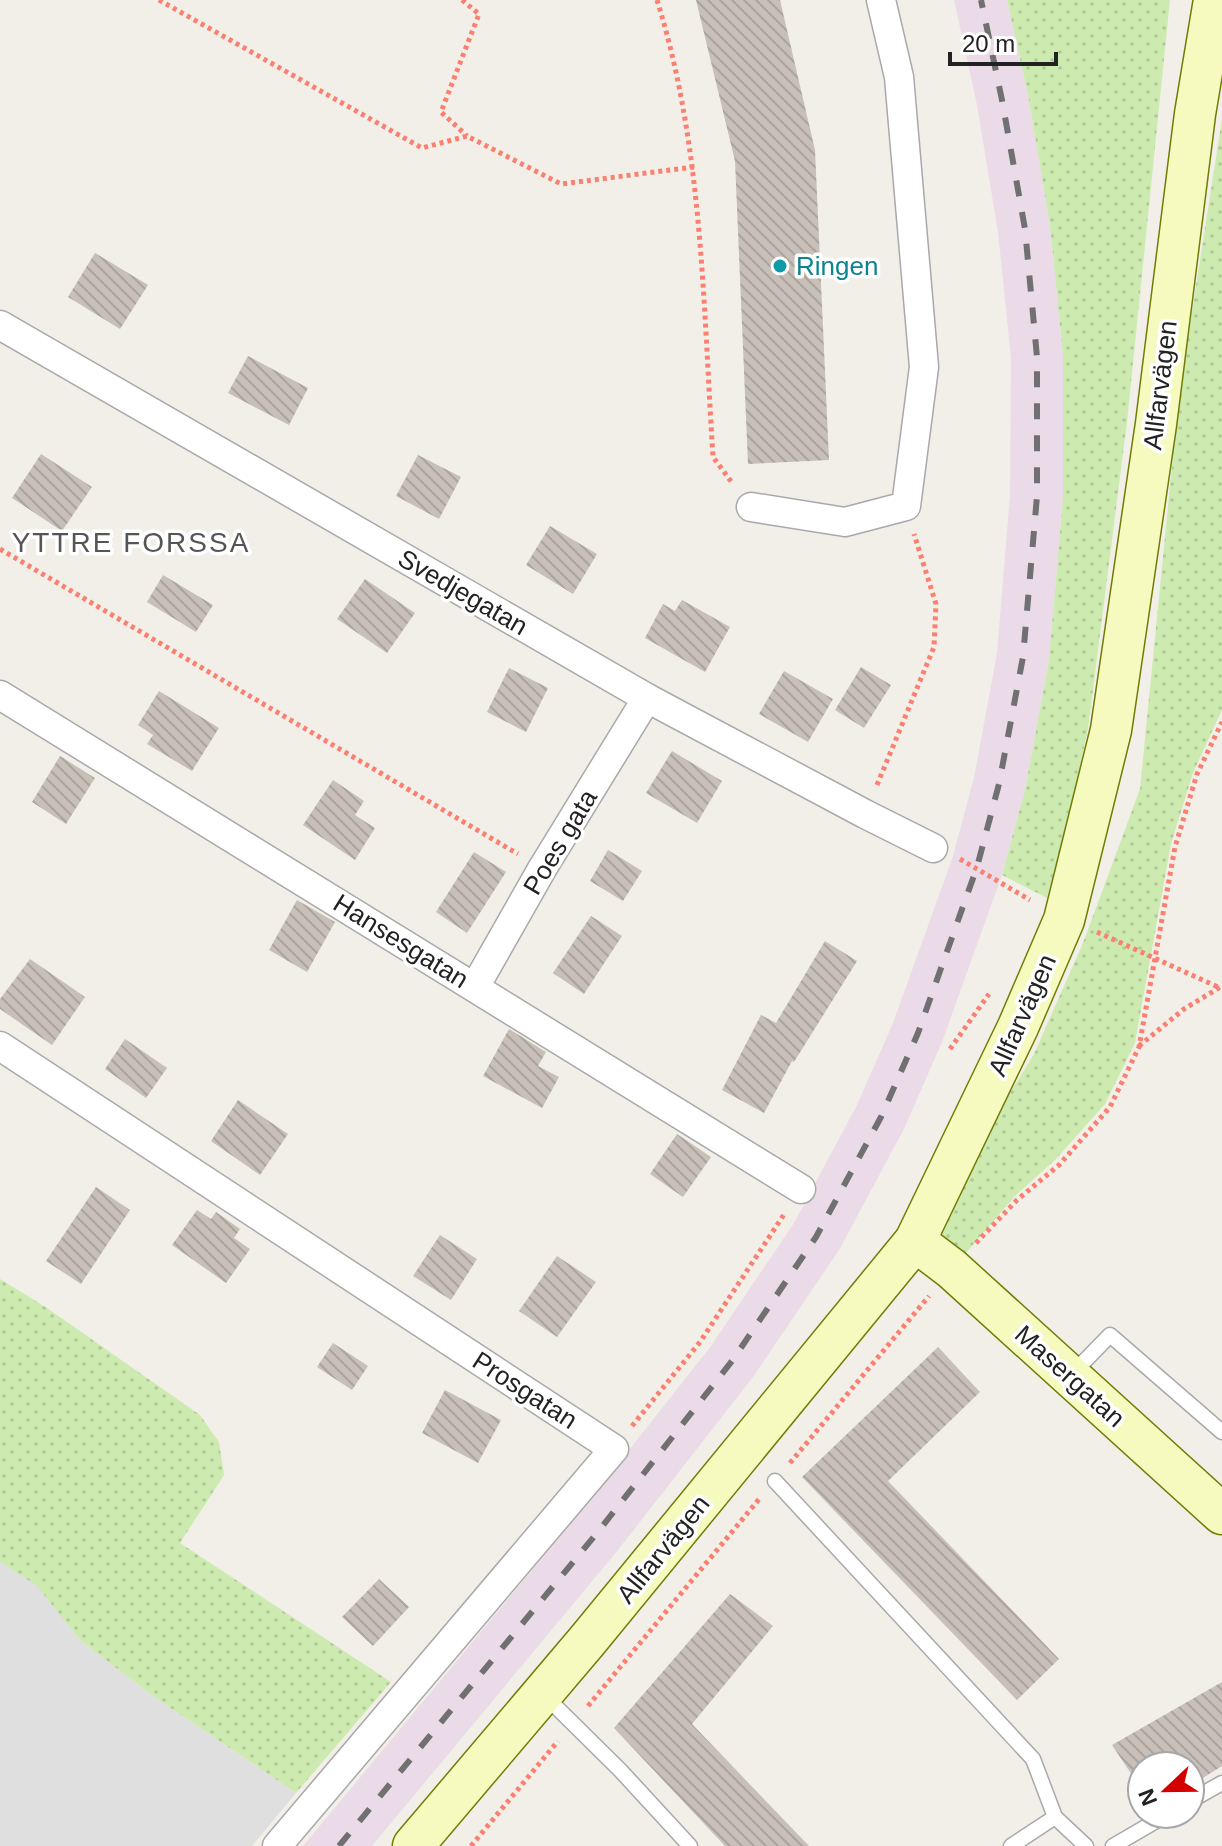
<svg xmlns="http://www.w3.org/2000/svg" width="1222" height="1846" font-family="Arial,sans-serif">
<defs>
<pattern id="grass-dots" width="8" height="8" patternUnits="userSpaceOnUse" patternTransform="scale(2)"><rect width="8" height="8" fill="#cdebb0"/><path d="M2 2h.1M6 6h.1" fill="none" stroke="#b0c997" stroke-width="1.8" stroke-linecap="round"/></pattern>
<pattern id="building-back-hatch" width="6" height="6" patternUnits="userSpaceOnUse" patternTransform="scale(2)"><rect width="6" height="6" fill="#c7bfb8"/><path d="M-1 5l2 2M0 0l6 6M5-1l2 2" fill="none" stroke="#aba49e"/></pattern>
</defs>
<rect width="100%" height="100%" fill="#f2efe9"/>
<path fill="#e0dfdf" d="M 0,1562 L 36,1584 L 81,1641 L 153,1696 L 296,1793 L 252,1846 L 0,1846 Z"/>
<path fill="#ebdbe8" d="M 954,0 L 1007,0 L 1028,95 L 1050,225 L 1063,356 L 1063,497 L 1049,660 L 1025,790 L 1002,875 L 942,1042 L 904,1129 L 839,1250 L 753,1377 L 618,1550 L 372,1846 L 303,1846 L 577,1516 L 711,1346 L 794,1223 L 857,1105 L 893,1023 L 952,859 L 974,778 L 997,653 L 1010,495 L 1011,358 L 998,232 L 977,105 Z"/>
<g fill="url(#grass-dots)">
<path d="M 1007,0 L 1170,0 L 1127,422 L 1088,729 L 1068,820 L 1047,898 L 1002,875 L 1025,790 L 1049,660 L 1063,497 L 1063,356 L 1050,225 L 1028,95 Z"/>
<path d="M 1222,119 L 1222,710 L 1193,773 L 1171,844 L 1135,1043 L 1105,1104 L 1056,1159 L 1015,1196 L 952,1269 L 927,1228 L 1034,1054 L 1083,943 L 1140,789 L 1179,395 Z"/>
<path d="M 0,1279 L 47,1308 L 200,1415 L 219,1442 L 224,1475 L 180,1543 L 391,1682 L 296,1793 L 153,1696 L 81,1641 L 36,1585 L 0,1562 Z"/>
</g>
<g fill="url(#building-back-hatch)">
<path d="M 696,0 L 780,0 L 815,150 L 829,460 L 748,464 L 735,161 Z"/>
<path d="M 95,253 L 148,285 L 120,329 L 68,297 Z"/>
<path d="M 248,356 L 308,388 L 289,425 L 228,393 Z"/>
<path d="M 41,454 L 92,487 L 62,531 L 12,498 Z"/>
<path d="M 418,455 L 461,477 L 439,519 L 396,496 Z"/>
<path d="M 550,526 L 597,554 L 573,594 L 526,565 Z"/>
<path d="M 163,575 L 213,605 L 196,632 L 147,602 Z"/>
<path d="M 365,579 L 415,613 L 387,653 L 337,619 Z"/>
<path d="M 682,600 L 730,627 L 705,672 L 645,638 L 663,604 L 675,611 Z"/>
<path d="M 861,667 L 891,685 L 864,728 L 835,710 Z"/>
<path d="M 509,668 L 548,688 L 526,732 L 487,712 Z"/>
<path d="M 784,671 L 833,699 L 808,742 L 759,714 Z"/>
<path d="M 159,691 L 219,728 L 192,771 L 147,744 L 153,735 L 138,725 Z"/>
<path d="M 672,751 L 722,781 L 697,823 L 646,793 Z"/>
<path d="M 60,756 L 95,778 L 66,824 L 32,802 Z"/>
<path d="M 333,780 L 364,801 L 355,815 L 375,828 L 355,860 L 303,825 Z"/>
<path d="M 608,850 L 642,871 L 623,901 L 590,881 Z"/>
<path d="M 474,852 L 506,872 L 467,933 L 436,912 Z"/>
<path d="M 297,900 L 335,922 L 307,972 L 269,950 Z"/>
<path d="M 591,916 L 622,936 L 584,994 L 553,973 Z"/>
<path d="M 825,941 L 857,961 L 794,1062 L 792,1061 L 764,1113 L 722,1090 L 761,1015 L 776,1023 Z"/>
<path d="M 30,959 L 85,997 L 52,1045 L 0,1009 L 0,999 Z"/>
<path d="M 509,1029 L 546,1052 L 538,1066 L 559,1077 L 542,1108 L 483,1076 Z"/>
<path d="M 125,1039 L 167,1068 L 146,1098 L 105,1069 Z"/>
<path d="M 238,1100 L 288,1134 L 260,1175 L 211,1141 Z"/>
<path d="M 677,1134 L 711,1157 L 683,1197 L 650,1174 Z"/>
<path d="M 96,1187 L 130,1210 L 81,1284 L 46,1261 Z"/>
<path d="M 197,1210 L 211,1219 L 216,1212 L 240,1229 L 234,1238 L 250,1249 L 226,1283 L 172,1245 Z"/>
<path d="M 440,1235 L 477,1259 L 451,1300 L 413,1276 Z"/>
<path d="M 557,1256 L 596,1282 L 557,1337 L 519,1311 Z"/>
<path d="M 333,1343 L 368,1366 L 352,1390 L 317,1367 Z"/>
<path d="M 938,1347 L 980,1392 L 888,1481 L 1059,1659 L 1017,1700 L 802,1477 Z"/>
<path d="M 445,1390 L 501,1420 L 478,1463 L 422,1433 Z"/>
<path d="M 379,1579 L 409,1607 L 373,1646 L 342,1617 Z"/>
<path d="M 730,1594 L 773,1626 L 692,1724 L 809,1846 L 725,1846 L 614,1728 Z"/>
<path d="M 1222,1682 L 1222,1766 L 1190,1786 L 1190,1766 L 1142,1766 L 1142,1790 L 1112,1745 Z"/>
</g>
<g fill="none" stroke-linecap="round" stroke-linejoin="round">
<g stroke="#a9a9a9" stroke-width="17">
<g id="lane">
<path d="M 1071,1375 L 1110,1335 L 1222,1432"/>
<path d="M 775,1481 L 1033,1759 L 1055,1817 L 1086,1846"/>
<path d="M 543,1694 L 620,1770 L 690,1846"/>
<path d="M 1190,1801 L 1222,1783"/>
<path d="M 1011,1846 L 1055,1817"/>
<path d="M 1113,1846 L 1168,1814"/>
</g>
</g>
<g stroke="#a9a9a9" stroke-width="31">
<g id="street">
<path d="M 0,325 L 647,698 L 865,814 L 933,848"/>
<path d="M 751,507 L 845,522 L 906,506 L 924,367 L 899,77 L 881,0"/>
<path d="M 0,695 L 801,1189"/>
<path d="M 475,987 L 542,869 L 647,698"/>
<path d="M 0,1046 L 614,1449 L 277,1846"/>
</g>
</g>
<g stroke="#707d05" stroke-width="43">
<g id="secondary">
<path d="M 915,1241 L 952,1269 L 1222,1514"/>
<path d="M 413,1846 L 587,1641 L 915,1241 L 1018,1027 L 1064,920 L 1111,730 L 1156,424 L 1195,114 L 1214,0"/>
</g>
</g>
<g stroke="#fa8072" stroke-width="5" stroke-dasharray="4 4" stroke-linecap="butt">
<path d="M 159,0 L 422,148 L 467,136 L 561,184 L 694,167"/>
<path d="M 462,0 L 479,14 L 441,112 L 467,136"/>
<path d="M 657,0 C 703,147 703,304 713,457 L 733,484"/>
<path d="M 0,549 L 518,854"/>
<path d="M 877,785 L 934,647 L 936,604 L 914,534"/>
<path d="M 960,859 L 1030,900"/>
<path d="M 1097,932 L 1218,987"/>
<path d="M 1139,1046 L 1184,1009 L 1222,986"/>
<path d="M 950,1049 L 989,994"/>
<path d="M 976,1243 L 1017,1200 L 1059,1165 L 1110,1107 L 1139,1047 L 1175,847 L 1197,774 L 1222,722"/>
<path d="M 632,1426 L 700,1342 L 785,1213"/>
<path d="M 790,1463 L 929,1296"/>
<path d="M 588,1706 L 760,1498"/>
<path d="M 471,1846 L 558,1741"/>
</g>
<use href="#lane" stroke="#fff" stroke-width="14"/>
<use href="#street" stroke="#fff" stroke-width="28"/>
<use href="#secondary" stroke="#f7fabf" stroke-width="40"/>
<path stroke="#707070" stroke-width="6" stroke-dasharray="16 16" stroke-linecap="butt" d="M 339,1846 L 597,1533 L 732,1361 L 816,1237 L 881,1117 L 918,1033 L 977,867 L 999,784 L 1023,657 L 1037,496 L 1037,357 L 1025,229 L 1002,100 L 981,0"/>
</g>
<circle fill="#0f9aa8" stroke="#fff" stroke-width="3" cx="780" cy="266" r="8"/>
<g text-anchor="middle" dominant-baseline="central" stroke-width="7" stroke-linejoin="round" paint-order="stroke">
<g font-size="26" fill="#0d838f" stroke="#fff" text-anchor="start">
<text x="796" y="266">Ringen</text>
</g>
<g font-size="26" fill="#222" stroke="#fff">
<text transform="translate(1160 385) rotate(-83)">Allfarvägen</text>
<text transform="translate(463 592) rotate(30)">Svedjegatan</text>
<text transform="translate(560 842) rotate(-59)">Poes gata</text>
<text transform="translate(401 941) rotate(32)">Hansesgatan</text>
<text transform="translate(1022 1015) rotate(-66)">Allfarvägen</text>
<text transform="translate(1070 1376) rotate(42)">Masergatan</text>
<text transform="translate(525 1390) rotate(33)">Prosgatan</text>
<text transform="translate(663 1549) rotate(-51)">Allfarvägen</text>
</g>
<g font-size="28" letter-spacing="2" fill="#555" stroke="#fff">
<text x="131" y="542">YTTRE FORSSA</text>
</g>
</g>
<g transform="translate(1166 1790) rotate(248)"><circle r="38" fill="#ffffff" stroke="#a7a7a7" stroke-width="2"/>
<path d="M0-6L14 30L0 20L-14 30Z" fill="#d40000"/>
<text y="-12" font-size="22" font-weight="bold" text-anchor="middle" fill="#222222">N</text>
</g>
<path d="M950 52v12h106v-12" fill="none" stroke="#222222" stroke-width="4"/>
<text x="962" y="52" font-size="24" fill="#222222" stroke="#ffffff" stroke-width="6" paint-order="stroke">20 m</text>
</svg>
